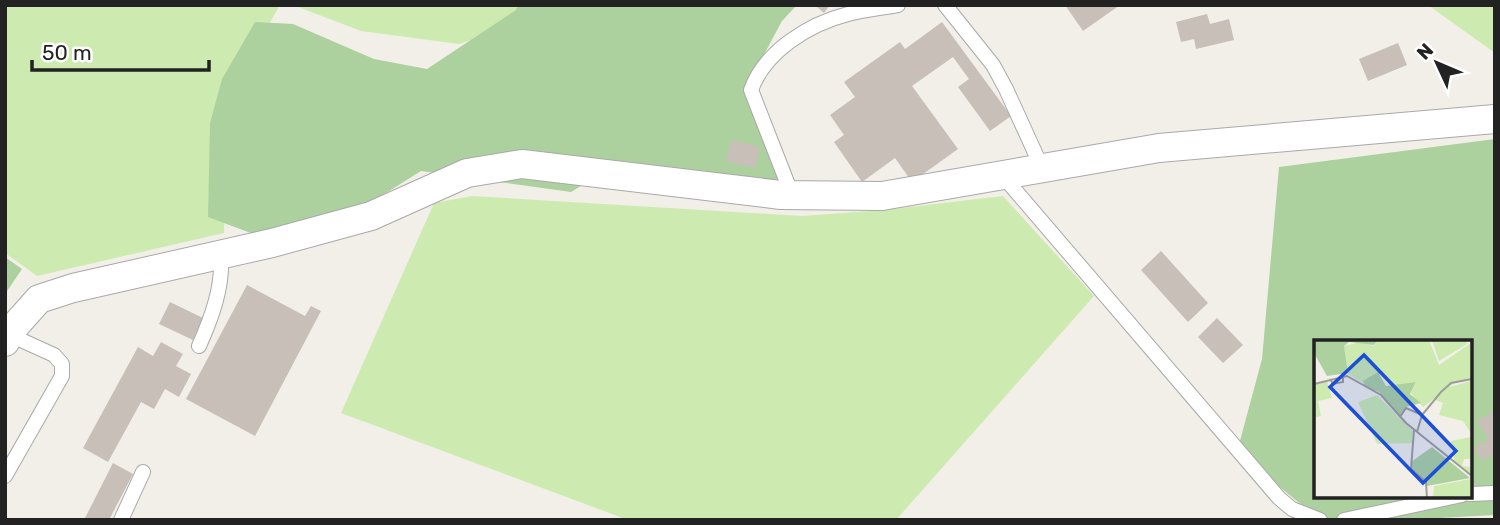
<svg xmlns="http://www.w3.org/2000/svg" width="1500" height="525" font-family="Rubik,sans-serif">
<rect width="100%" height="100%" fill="#f2efe9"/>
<g fill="#cdebb0">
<path d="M 5,5 L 280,5 L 227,97 L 224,233 L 37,276 L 5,253 Z"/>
<path d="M 293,5 L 539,5 L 535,20 L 459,44 L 361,31 Z"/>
<path d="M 1428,5 L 1495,5 L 1495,53 Z"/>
<path d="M 472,196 L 802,216 L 884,210 L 1003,196 L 1094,296 L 896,520 L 628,520 L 341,413 L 434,203 Z"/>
</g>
<g fill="#add19e" fill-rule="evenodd">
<path d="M 518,5 L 797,5 L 782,21 L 753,75 L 782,182 L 622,161 L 571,192 L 421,171 L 354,213 L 267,239 L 208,217 L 210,123 L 222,79 L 255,22 L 293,24 L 374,59 L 427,69 L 516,10 Z"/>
<path d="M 1495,139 L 1495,515 L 1402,520 L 1320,520 L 1237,452 L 1262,359 L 1279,167 ZM 1316,341 L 1470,341 L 1470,495 L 1316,495 Z"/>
<path d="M 5,257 L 22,269 L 5,294 Z"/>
</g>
<g fill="#c7bfb8">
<path d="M 818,5 L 830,5 L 824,13 L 817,7 Z"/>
<path d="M 1065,5 L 1120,5 L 1083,31 Z"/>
<path d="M 1207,14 L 1210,24 L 1229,19 L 1234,40 L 1196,49 L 1194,39 L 1181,42 L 1176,22 Z"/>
<path d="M 942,22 L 1011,116 L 990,131 L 958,87 L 969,79 L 953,57 L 912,86 L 958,149 L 912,182 L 895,158 L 862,182 L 834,142 L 844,135 L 830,115 L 855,97 L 844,82 L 900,42 L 905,49 Z"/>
<path d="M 1398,43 L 1407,65 L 1368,81 L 1359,59 Z"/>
<path d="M 731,140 L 760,147 L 755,168 L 726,161 Z"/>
<path d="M 1161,251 L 1208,303 L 1188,322 L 1141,270 Z"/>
<path d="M 247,285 L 305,316 L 311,306 L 321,311 L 255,436 L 186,399 Z"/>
<path d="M 170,302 L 203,318 L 193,340 L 159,324 Z"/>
<path d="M 1217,318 L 1243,345 L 1223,363 L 1198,337 Z"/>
<path d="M 161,342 L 183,354 L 176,366 L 191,374 L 179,397 L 165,389 L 154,409 L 141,402 L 108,462 L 83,448 L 138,347 L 153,356 Z"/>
<path d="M 1495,410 L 1495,453 L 1482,461 L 1474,448 L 1488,439 L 1477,421 Z"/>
<path d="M 113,463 L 133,474 L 109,520 L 84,520 Z"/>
</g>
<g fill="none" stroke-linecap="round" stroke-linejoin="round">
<g stroke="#a9a9a9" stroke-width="16">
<g id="service">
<path d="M 945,5 L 993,65 L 1006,89 L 1042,168"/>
<path d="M 1002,175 L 1279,498 L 1292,509 L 1320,520"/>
<path d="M 792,195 L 751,90 C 765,51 809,24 848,14 C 864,10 881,8 898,5"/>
<path d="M 199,346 C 212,317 223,287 221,255"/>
<path d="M 5,476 L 62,376 L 62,364 L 54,355 L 10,335"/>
<path d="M 1470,494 L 1495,493"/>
<path d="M 121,520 L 143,472"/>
<path d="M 1344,520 L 1462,495"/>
</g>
</g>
<g stroke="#a9a9a9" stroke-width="30">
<path id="minor" d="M 5,342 L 14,327 L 39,299 L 73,288 L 272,243 L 371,216 L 467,173 L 522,164 L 781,195 L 882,196 L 1159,148 L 1495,119"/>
</g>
<use href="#service" stroke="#fff" stroke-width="14"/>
<use href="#minor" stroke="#fff" stroke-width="28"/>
</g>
<g transform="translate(1314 340)">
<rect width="158" height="158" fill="#f2efe9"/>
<path d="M 64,0 L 115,0 L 125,25 L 157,3 L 157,39 L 143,41 L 109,67 L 97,53 L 102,42 L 81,50 L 67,33 L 49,43 L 34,34 L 30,6 L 46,2 L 60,6 ZM 118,0 L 152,0 L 153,4 L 125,21 ZM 13,41 L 18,58 L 4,61 L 7,76 L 0,78 L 0,45 ZM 157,41 L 157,93 L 149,81 L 125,75 L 129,63 L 121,60 L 132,48 ZM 63,55 L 99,91 L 98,103 L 63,104 L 44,62 ZM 157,97 L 157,119 L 150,119 L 148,126 L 157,127 L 157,135 L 140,120 L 137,101 ZM 157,139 L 157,157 L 119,158 L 120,146 Z" fill="#cdebb0"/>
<path d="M 0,0 L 64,0 L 60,5 L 35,2 L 30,6 L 34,33 L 13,36 L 0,13 ZM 64,32 L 72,46 L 102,42 L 96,54 L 107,63 L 92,67 L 86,76 L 65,52 L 51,47 L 49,41 ZM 118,107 L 156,138 L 113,146 L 98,132 L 97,122 Z" fill="#add19e"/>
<path fill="none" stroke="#9f9d99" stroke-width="2" d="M 16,39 L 19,44 L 29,42 L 29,36M 0,44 L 33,36 L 67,55 L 92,83 L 158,136M 86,77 L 92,68 L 108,75M 100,90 L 97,129 L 112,142 L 113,158M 103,92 L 108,75 L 127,52 L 137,43 L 158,39"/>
<path fill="#1d4ed8" fill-opacity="0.15" stroke="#1d4ed8" stroke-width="3.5" d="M 50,15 L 142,111 L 109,143 L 16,47 Z"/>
<rect width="158" height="158" fill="none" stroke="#222" stroke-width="3.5"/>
</g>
<rect width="1500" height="525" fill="none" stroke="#222222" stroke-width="14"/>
<g transform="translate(1437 63) rotate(314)" stroke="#ffffff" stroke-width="5" paint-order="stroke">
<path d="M0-5L12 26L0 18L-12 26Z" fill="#222222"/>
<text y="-10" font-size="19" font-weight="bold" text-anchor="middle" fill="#222222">N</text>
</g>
<path d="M32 60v10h177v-10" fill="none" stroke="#222222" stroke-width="3.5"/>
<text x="42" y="60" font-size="21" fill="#222222" stroke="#ffffff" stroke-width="5" paint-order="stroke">50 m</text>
</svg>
